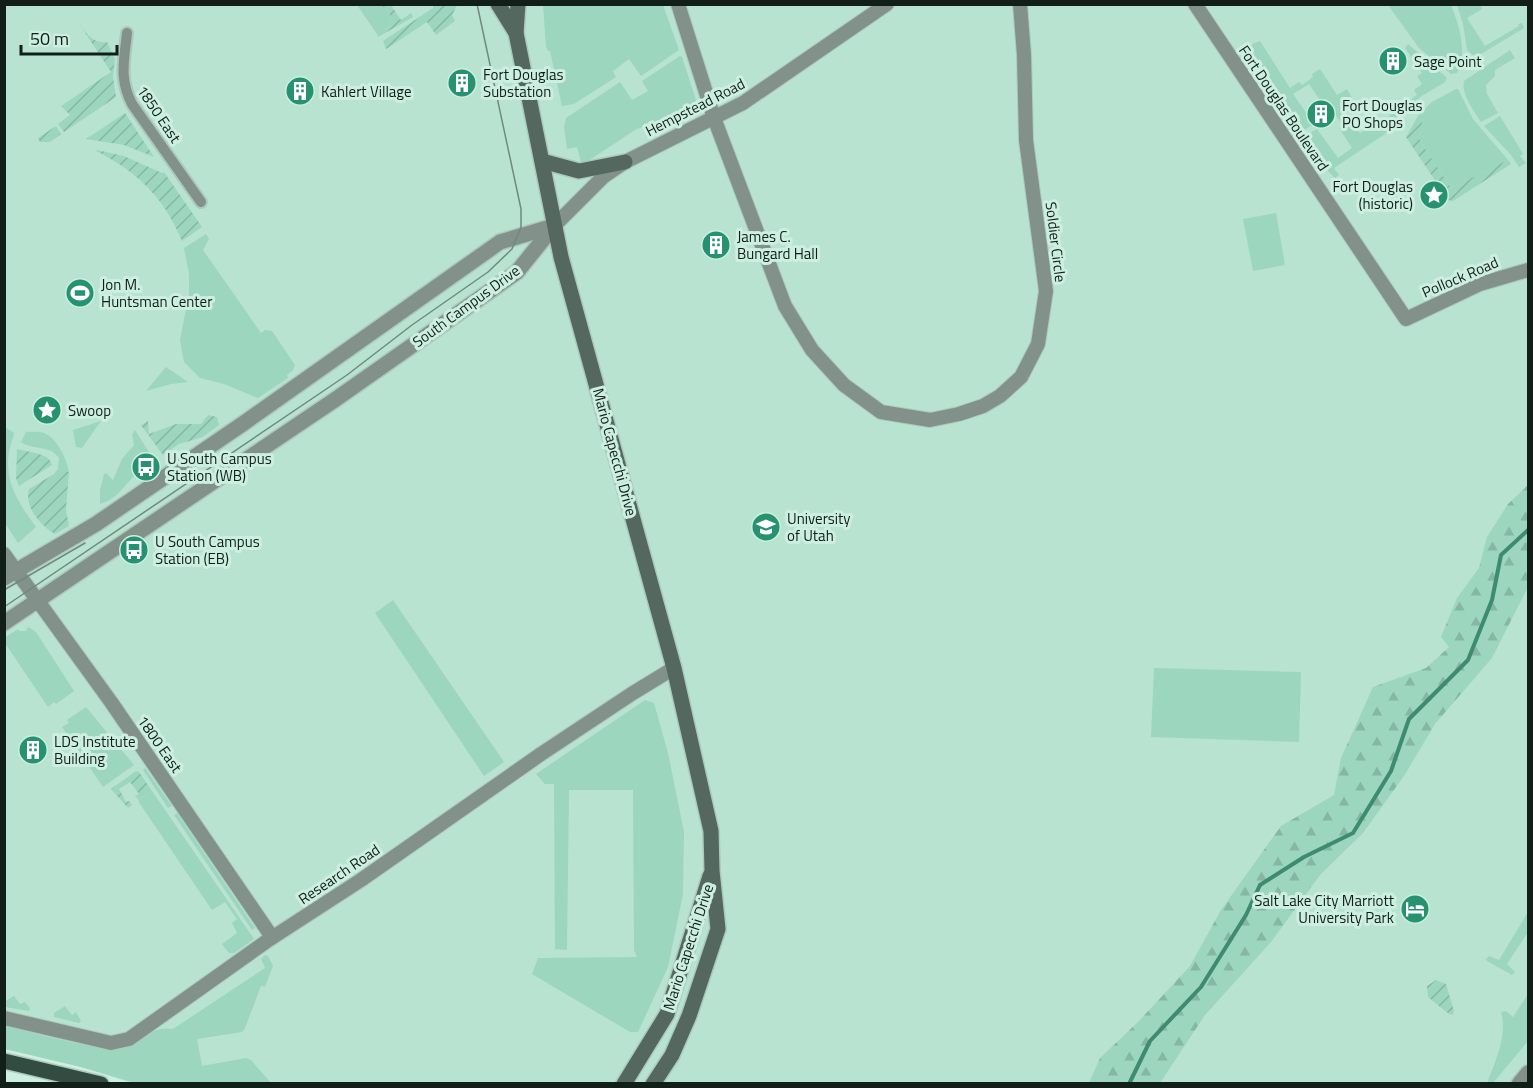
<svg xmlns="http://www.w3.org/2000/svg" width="1533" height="1088" font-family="'Titillium Web',sans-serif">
<defs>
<pattern id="forest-firs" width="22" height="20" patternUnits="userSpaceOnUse" patternTransform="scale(1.5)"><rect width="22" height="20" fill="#9cd6be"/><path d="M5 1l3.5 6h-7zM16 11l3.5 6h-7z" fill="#85b7a3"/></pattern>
<pattern id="garden-furrows" width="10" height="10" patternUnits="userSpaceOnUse" patternTransform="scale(1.5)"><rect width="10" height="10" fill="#9cd6be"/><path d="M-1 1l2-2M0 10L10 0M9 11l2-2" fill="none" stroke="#85b7a3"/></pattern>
</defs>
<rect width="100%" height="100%" fill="#ccefe0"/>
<path fill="#b8e3d1" d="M 5,5 L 1528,5 L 1528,1083 L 135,1084 L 81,1067 L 5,1049 Z"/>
<g fill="#9cd6be">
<path d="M 357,5 L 381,5 L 389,12 L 393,24 L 377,34 Z"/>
<path d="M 543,5 L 663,5 L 679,50 L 641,76 L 629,59 L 613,71 L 616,77 L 574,104 L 562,106 L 550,51 L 548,51 L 546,47 Z"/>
<path d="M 1388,5 L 1451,5 C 1459,25 1468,53 1457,73 L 1451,74 L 1419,48 Z"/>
<path d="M 1457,5 L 1484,5 L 1481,7 L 1482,9 L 1467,18 L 1485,46 L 1519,26 L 1518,24 L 1522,23 L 1524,28 L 1481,54 L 1473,55 L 1467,50 L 1463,24 Z"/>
<path d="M 1260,41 L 1290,88 L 1299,82 L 1302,85 L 1313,77 L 1312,74 L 1320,69 L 1337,95 L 1347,89 L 1352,98 L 1341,105 L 1360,133 L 1374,124 L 1376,126 L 1417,95 L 1414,90 L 1422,84 L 1417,76 L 1422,73 L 1405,48 L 1408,44 L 1447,78 L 1445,82 L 1420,97 L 1406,110 L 1394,128 L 1334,168 L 1339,175 L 1335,178 L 1326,169 L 1325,163 L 1321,162 L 1304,136 L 1317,129 L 1338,158 L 1352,148 L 1339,128 L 1343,126 L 1326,101 L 1322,103 L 1309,84 L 1293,94 L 1314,124 L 1301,132 L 1253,58 L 1250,45 Z"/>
<path d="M 1510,50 L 1515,58 L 1495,70 L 1495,76 L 1486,85 L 1487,94 L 1498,113 L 1481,122 C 1474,111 1461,94 1464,81 Z"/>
<path d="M 680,56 L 682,57 L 696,100 L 692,107 L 635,130 L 588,161 L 581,162 L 577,147 L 567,149 L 564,127 L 566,118 L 620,82 L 632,100 L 648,91 L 642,81 Z"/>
<path d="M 1456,89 L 1458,89 L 1473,119 L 1508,160 L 1451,188 L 1420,141 C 1419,130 1426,124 1419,114 L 1432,102 Z"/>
<path d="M 1500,116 L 1523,154 L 1520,156 L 1526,163 L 1519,167 L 1511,155 L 1484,126 Z"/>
<path d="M 1276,213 L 1285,265 L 1253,271 L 1243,219 Z"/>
<path d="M 206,234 L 209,239 L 203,250 L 261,333 L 265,330 L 272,331 L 295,365 L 293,370 L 287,375 L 288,378 L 258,398 L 224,384 L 200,378 L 184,362 L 180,340 L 189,294 L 189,274 L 184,248 Z"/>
<path d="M 166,367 L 188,382 L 171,384 L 146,391 Z"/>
<path d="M 101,421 L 82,448 L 76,447 L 73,430 Z"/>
<path d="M 5,427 L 14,433 C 13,439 10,445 9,452 C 4,483 19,503 36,527 L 18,543 L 5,523 Z"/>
<path d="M 135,430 L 154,460 C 148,466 140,470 134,476 C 123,487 116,500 100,504 L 100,490 L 104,474 L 106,473 L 113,480 L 122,459 L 134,445 L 132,435 Z"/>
<path d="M 26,432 C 32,432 41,431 46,434 C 58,440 67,460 69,472 L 58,469 L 59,458 C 49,444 34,451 21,442 Z"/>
<path d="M 393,600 L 504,762 L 484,776 L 375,613 Z"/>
<path d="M 28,627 L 36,632 L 74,691 L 56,704 L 54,702 L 48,707 L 5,643 L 4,638 L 18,629 L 19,631 L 26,631 Z"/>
<path d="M 1154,668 L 1301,672 L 1299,742 L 1151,737 Z"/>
<path d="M 645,700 L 654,703 L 668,753 L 684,832 L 683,894 L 668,967 L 638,1032 L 630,1032 L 532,974 L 538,958 L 637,957 L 634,950 L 633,790 L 569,790 L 567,950 L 555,949 L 554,784 L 545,784 L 536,774 Z"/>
<path d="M 86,707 L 134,765 L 103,787 L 62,727 L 69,723 L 67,720 Z"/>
<path d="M 145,768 L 172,806 L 168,808 L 143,770 Z"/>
<path d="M 152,791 L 254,939 L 234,953 L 229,953 L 222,944 L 237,933 L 232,923 L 237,919 L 225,902 L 212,910 L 138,801 Z"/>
<path d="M 177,813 L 255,928 L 252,930 L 174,815 Z"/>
<path d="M 1528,912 L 1528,932 L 1507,964 L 1515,972 L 1512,975 L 1487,961 L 1486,959 L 1489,956 L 1499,960 Z"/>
<path d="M 265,955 L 268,956 L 273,966 L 265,987 L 261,986 L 245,1028 L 242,1032 L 197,1039 L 202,1066 L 246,1058 L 251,1060 L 271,1083 L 135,1083 L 81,1067 L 5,1049 L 5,1026 C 28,1031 103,1053 123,1048 C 144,1044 149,1025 173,1029 L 265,968 L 261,959 Z"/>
<path d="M 1528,994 L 1528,1041 L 1493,1083 L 1487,1083 C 1495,1062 1508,1035 1501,1012 L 1506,1011 L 1513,1017 Z"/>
<path d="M 14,996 L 20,1004 L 25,1002 L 30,1008 L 29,1011 L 5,1007 L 5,1001 Z"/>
<path d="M 65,1006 L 72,1015 L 76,1012 L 81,1021 L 79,1023 L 54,1017 L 54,1013 Z"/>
</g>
<path fill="url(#forest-firs)" d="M 1528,485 L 1528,587 L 1492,658 L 1435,724 L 1404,776 L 1363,833 L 1320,875 L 1271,942 L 1205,1015 L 1160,1083 L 1089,1083 L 1100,1058 L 1139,1021 L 1190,966 L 1221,910 L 1281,826 L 1334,795 L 1341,758 L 1373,687 L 1426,668 L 1449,647 L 1441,637 L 1457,598 L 1479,568 L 1487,537 L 1508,504 Z"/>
<g fill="url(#garden-furrows)">
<path d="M 381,5 L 391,5 L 401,20 L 411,13 L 413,17 L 378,37 L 377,34 L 393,24 L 389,12 Z"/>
<path d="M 433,5 L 457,5 L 452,15 L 455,21 L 436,35 L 427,22 L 386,49 L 383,41 L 433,8 Z"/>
<path d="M 76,19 C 84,30 91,44 107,42 L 115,59 L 113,77 L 116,97 L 64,132 L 58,124 L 70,115 L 61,106 L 111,72 Z"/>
<path d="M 125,113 L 154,157 L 124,145 L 86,139 Z"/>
<path d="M 1419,114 C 1426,124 1419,130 1420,141 L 1451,188 L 1508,160 L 1511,164 L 1453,201 L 1448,200 L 1406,137 Z"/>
<path d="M 56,126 L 61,134 L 50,142 L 40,142 L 38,138 Z"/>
<path d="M 97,150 L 124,156 L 162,173 L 164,172 L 202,227 L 182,241 C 165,199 137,171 96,151 Z"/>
<path d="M 208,415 L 217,417 L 219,425 L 203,437 L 179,444 L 163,455 L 141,425 L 148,421 L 149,434 L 176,424 L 201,424 Z"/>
<path d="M 17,449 C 29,453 49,452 52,465 L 19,486 L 16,478 Z"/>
<path d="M 58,469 L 69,472 L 66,510 L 69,526 L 55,534 C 40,525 24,507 29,489 L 54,474 Z"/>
<path d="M 136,771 L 139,772 L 152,791 L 139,800 L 135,796 L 139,794 L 130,782 L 119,789 L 126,802 L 129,801 L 132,805 L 128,808 L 111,789 Z"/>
<path d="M 1436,980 L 1446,984 L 1454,1011 L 1453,1015 L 1449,1014 L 1428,997 L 1427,986 Z"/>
</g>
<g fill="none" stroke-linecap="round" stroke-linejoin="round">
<path stroke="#3e8c70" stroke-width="4" d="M 1129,1084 L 1150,1041 L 1201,987 L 1246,915 L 1260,885 L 1304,857 L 1353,833 L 1391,771 L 1409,719 L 1468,660 L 1492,600 L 1501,555 L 1528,530"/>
<g stroke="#abcabc" stroke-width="14">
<path id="pedestrian" d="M 127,33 C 124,61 119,79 132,104 L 201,202"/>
</g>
<g stroke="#abcabc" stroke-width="16">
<g id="minor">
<path d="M 678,4 L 714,118 L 785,306 L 812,350 L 844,385 L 881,412 L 930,420 L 959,414 L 983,406 L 1000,396 L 1021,377 L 1038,344 L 1046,291 L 1026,140 L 1024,55 L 1020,4"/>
<path d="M 1195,4 L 1406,319 L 1480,284 L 1528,270"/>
<path d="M 554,226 L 603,177 L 625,162 L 743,103 L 887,4"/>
<path d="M 4,554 L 111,702 L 272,937"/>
<path d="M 4,1018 L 111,1043 L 129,1039 L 267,941 L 361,880 L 541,754 L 633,693 L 674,668"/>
</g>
</g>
<g stroke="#abcabc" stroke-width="18">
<g id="tertiary">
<path d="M 4,578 L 96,524 L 244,423 L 500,242 L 554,226"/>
<path d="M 4,623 L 336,399 L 517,272 L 554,226"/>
<path d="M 1519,1084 L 1528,1073"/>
</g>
</g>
<g stroke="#abcabc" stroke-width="18">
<g id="secondary">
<path d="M 498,4 L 516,33"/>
<path d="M 518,4 L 516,33 L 561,257 L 674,668 L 711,831 L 712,871 L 718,929 L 689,1016 L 672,1055 L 653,1084"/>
<path d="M 542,161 L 579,171 L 625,162"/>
<path d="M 624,1084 L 667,1014 L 710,876"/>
</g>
</g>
<g stroke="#abcabc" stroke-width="18">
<path id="primary" d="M 4,1061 L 101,1084"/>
</g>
<use href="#pedestrian" stroke="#82918a" stroke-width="10"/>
<use href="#minor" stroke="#82918a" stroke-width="14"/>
<use href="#tertiary" stroke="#82918a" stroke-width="15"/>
<use href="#secondary" stroke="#546860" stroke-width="15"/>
<use href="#primary" stroke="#334c42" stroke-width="15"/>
<g stroke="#71897e" stroke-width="1.5">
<path d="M 4,590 L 85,543"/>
<path d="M 4,607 L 347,375 L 412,325 L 488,272 L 512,249 L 521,227 L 521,209 L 477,4"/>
</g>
</g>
<defs>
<g id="building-disc" transform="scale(1.5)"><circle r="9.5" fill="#279270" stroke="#ccefe0"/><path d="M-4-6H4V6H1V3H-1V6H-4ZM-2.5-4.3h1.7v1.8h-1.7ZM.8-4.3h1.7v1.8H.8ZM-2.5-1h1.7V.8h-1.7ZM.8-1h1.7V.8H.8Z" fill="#fff"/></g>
<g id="sight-disc" transform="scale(1.5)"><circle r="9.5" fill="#279270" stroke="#ccefe0"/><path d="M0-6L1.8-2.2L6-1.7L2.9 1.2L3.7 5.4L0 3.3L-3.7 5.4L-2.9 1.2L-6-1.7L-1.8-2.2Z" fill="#fff"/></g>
<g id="stadium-disc" transform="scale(1.5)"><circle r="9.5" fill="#279270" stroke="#ccefe0"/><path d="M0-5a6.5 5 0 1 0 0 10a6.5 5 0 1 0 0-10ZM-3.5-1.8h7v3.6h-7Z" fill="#fff"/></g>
<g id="bus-disc" transform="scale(1.5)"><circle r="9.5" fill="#279270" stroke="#ccefe0"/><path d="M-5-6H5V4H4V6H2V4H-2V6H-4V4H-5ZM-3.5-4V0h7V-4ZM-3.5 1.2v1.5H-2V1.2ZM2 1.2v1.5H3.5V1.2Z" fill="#fff"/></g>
<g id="university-disc" transform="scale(1.5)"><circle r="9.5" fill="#279270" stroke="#ccefe0"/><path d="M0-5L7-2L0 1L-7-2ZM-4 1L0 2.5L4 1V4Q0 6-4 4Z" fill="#fff"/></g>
<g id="hotel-disc" transform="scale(1.5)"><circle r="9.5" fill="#279270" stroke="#ccefe0"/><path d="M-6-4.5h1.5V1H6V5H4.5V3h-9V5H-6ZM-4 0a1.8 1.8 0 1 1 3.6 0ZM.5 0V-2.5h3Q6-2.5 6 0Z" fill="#fff"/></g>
</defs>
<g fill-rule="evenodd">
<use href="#building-disc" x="1393" y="61"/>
<use href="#building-disc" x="462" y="83"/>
<use href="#building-disc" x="300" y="91"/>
<use href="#building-disc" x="1321" y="114"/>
<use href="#sight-disc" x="1434" y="195"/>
<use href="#building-disc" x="716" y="245"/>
<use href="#stadium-disc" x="80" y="293"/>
<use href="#sight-disc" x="47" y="410"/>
<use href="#bus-disc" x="146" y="467"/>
<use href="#university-disc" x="766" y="527"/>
<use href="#bus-disc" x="134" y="550"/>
<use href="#building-disc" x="33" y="750"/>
<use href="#hotel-disc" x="1415" y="909"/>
</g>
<g text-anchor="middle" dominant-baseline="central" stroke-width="6" stroke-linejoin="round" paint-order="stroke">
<g font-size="15" fill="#121f19" stroke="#ccefe0" text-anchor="start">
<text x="1414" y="61">Sage Point</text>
<text x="483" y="74">Fort Douglas<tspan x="483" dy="17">Substation</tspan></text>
<text x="321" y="91">Kahlert Village</text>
<text x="1342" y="105">Fort Douglas<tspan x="1342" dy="17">PO Shops</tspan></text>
<text x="1413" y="186" text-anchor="end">Fort Douglas<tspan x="1413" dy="17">(historic)</tspan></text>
<text x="737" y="236">James C.<tspan x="737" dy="17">Bungard Hall</tspan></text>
<text x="101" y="284">Jon M.<tspan x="101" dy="17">Huntsman Center</tspan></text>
<text x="68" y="410">Swoop</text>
<text x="167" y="458">U South Campus<tspan x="167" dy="17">Station (WB)</tspan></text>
<text x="787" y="518">University<tspan x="787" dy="17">of Utah</tspan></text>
<text x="155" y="541">U South Campus<tspan x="155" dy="17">Station (EB)</tspan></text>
<text x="54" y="741">LDS Institute<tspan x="54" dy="17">Building</tspan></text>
<text x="1394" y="900" text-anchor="end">Salt Lake City Marriott<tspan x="1394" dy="17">University Park</tspan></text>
</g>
<g font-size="15" fill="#121f19" stroke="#ccefe0">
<text transform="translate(695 107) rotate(-27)">Hempstead Road</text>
<text transform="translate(1284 108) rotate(56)">Fort Douglas Boulevard</text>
<text transform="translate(159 114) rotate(56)">1850 East</text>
<text transform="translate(1056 242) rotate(83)">Soldier Circle</text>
<text transform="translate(1460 277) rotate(-23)">Pollock Road</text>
<text transform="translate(466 306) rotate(-36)">South Campus Drive</text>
<text transform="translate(615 452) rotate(75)">Mario Capecchi Drive</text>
<text transform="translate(160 744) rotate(55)">1800 East</text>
<text transform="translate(339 874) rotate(-34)">Research Road</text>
<text transform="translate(688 947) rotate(-72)">Mario Capecchi Drive</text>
</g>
</g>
<rect width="1533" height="1088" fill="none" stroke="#121f19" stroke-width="12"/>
<path d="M21 45v9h96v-9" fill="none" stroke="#121f19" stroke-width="3"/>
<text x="30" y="45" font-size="18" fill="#121f19" stroke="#ccefe0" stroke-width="4.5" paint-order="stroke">50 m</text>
</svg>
